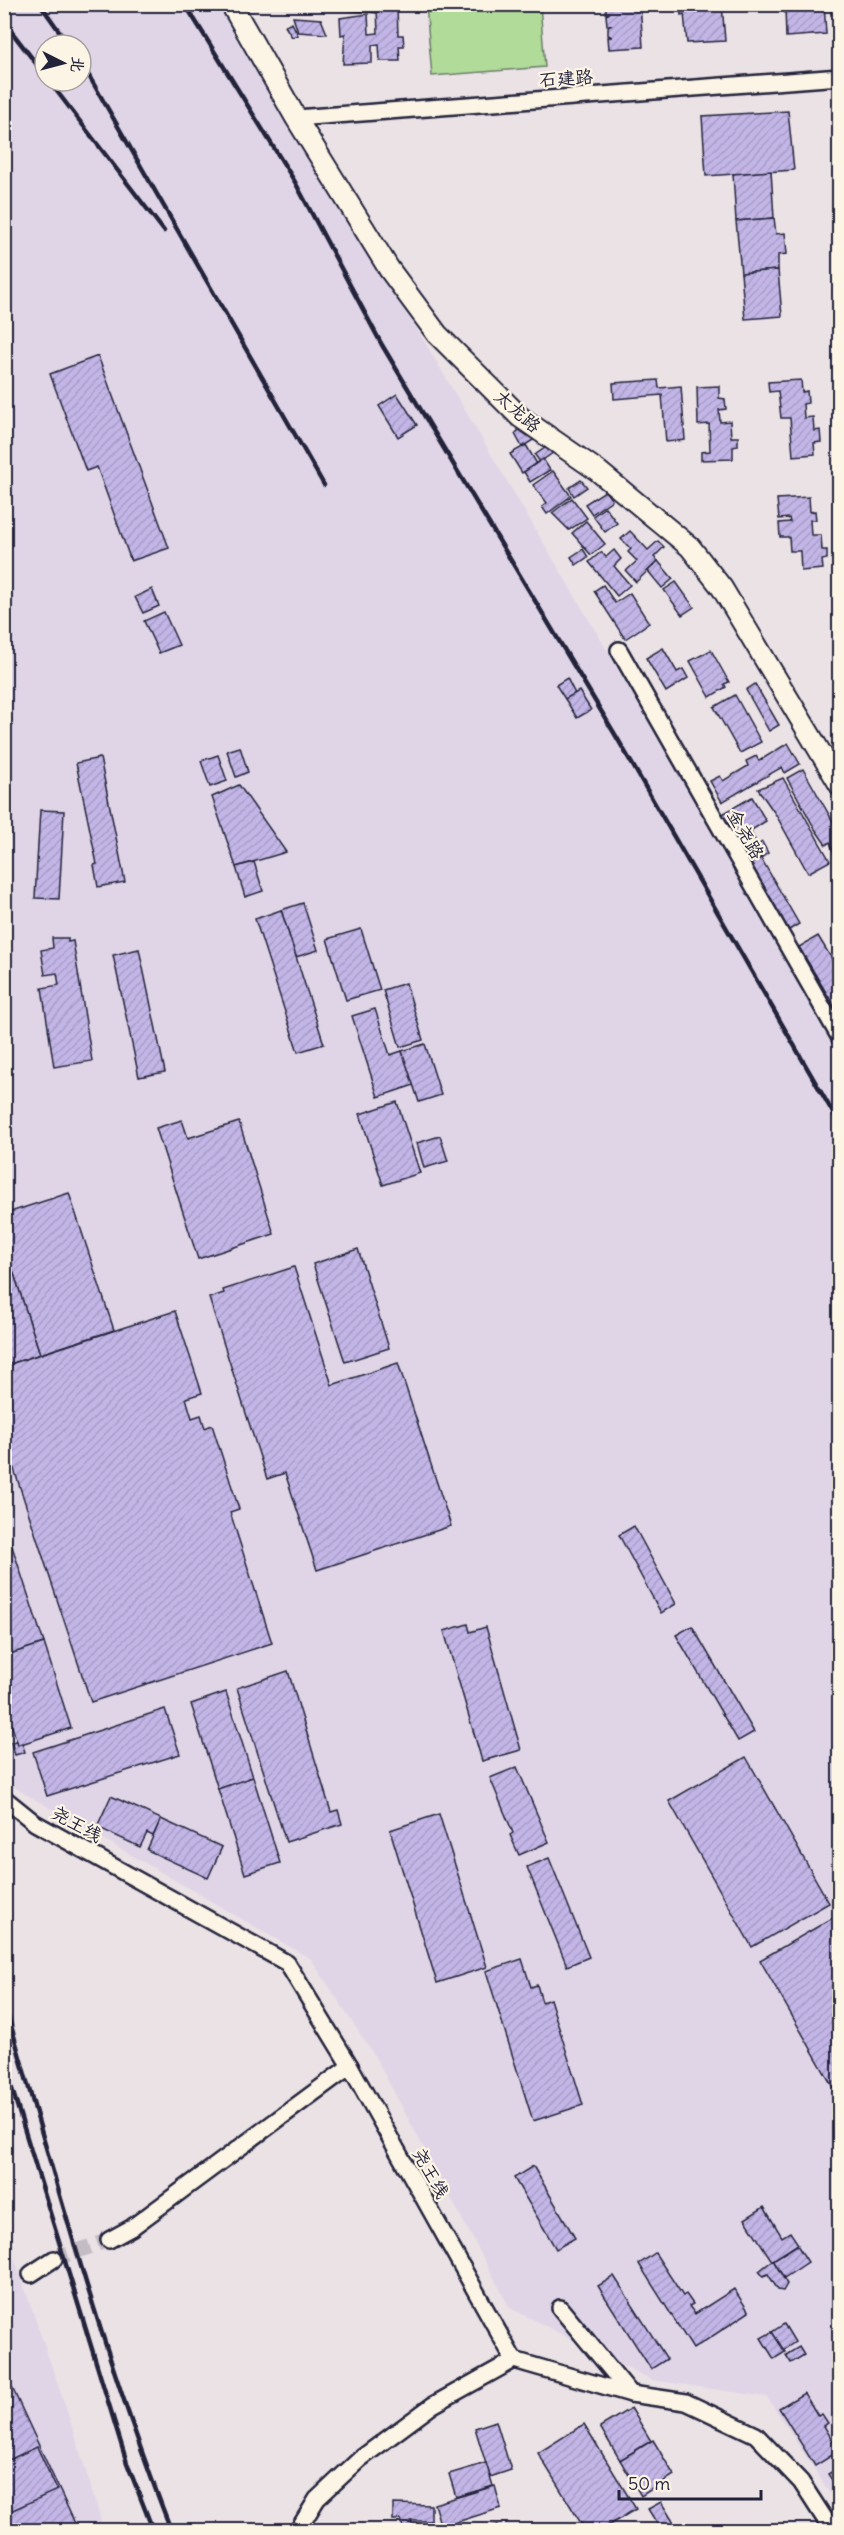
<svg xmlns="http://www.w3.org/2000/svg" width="844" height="2535" font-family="Delius,'LXGW WenKai TC',sans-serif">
<defs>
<pattern id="building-hatch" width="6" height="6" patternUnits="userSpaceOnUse" patternTransform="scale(1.5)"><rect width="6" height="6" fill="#c3b6e7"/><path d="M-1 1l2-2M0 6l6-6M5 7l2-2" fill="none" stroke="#a79cc7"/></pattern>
</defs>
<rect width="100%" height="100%" fill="#ebe2e6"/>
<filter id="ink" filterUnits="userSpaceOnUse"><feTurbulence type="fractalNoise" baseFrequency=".0167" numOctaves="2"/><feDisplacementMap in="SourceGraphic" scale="12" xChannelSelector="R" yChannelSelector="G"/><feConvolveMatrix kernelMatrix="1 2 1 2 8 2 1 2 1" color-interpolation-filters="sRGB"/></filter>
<g filter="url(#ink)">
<g fill="#dfd5e6" fill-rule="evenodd">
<path d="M 5,5 L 225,5 L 839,1042 L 839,2507 L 767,2397 L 652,2380 L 510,2308 L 374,2055 L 311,1959 L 5,1782 ZM 45,45 L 81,45 L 81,81 L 45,81 Z"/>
<path d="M 4,2228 L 72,2426 L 104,2530 L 5,2530 Z"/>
</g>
<path fill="#b1db98" stroke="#6a7e6a" stroke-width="1.5" d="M 426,5 L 540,5 L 545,67 L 432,76 Z"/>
<g fill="url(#building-hatch)" stroke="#22223b" stroke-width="1.5">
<path d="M 296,4 L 329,4 L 329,8 Z"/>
<path d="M 329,4 L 382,4 L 381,9 L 377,9 L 377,13 L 334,9 L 335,5 Z"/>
<path d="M 640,4 L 643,47 L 609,49 L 608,37 L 612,37 L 608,35 L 608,27 L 612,25 L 607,25 L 606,15 L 610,13 L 606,14 L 606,5 Z"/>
<path d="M 680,4 L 722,4 L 725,41 L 687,43 L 684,14 L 681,15 Z"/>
<path d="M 781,4 L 824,4 L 826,34 L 786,37 L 785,8 L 781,8 Z"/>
<path d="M 831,4 L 840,4 L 840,40 L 837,40 L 836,15 L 831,15 Z"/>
<path d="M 397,8 L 398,35 L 403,35 L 404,46 L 399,46 L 400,61 L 380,61 L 379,44 L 372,45 L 372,63 L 343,64 L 345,34 L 341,35 L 340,18 L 368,14 L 369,34 L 378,33 L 377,9 Z"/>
<path d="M 293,17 L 321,19 L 327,34 L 298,32 Z"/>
<path d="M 292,23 L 298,35 L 292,37 L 285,26 Z"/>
<path d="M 788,111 L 794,170 L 706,176 L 702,116 Z"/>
<path d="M 771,171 L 774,218 L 736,221 L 733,174 Z"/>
<path d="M 774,218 L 776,234 L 785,233 L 787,254 L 778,255 L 778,270 L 741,273 L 736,221 Z"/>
<path d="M 778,270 L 782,316 L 745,319 L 741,273 Z"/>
<path d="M 98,356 L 169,548 L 131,561 L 97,467 L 86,471 L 50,374 Z"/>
<path d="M 658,380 L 659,388 L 681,386 L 685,440 L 666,442 L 662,395 L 614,399 L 613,383 Z"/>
<path d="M 801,380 L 802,392 L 807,391 L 808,403 L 803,404 L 804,418 L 813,417 L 814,431 L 820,430 L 821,442 L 814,443 L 815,454 L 793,456 L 790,418 L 781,418 L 778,391 L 769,392 L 768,382 Z"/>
<path d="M 719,386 L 719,398 L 725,399 L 726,409 L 719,410 L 720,422 L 730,421 L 731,437 L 738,437 L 738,446 L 733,447 L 733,459 L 701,460 L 701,452 L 710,451 L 709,424 L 698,425 L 697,387 Z"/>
<path d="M 397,394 L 417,425 L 398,437 L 379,406 Z"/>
<path d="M 521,428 L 538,437 L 522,447 L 515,434 Z"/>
<path d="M 526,445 L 537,464 L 522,473 L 510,454 Z"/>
<path d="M 549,445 L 554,452 L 540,462 L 535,455 Z"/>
<path d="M 543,459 L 550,470 L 530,482 L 524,472 Z"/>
<path d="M 553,471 L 571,496 L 547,514 L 542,507 L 547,503 L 533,485 Z"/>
<path d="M 581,480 L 587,487 L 574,496 L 569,488 Z"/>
<path d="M 605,491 L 612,500 L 592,514 L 585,504 Z"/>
<path d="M 809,497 L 810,512 L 815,511 L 816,520 L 810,520 L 811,535 L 821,535 L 822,550 L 827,550 L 827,559 L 822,560 L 823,569 L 801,571 L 800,551 L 790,551 L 789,537 L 780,537 L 779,523 L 790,522 L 789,518 L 779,519 L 777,499 Z"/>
<path d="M 572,498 L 587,518 L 569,530 L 552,513 Z"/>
<path d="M 605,507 L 617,523 L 605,532 L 593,516 Z"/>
<path d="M 586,521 L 605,544 L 591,555 L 572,533 Z"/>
<path d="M 630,531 L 648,550 L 658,541 L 664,547 L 654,557 L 658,561 L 636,582 L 626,571 L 637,561 L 628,552 L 631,549 L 621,539 Z"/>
<path d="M 583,549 L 588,557 L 576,565 L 571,557 Z"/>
<path d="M 614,550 L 621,559 L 614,566 L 630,585 L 617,596 L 589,562 L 601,552 L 606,557 Z"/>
<path d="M 658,561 L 673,579 L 662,588 L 648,571 Z"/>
<path d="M 676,582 L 694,607 L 682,615 L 664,590 Z"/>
<path d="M 603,585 L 615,603 L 630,593 L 649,623 L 625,639 L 594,591 Z"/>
<path d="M 152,589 L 159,606 L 143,613 L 135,597 Z"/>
<path d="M 164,612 L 179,645 L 159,653 L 144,621 Z"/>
<path d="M 663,648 L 677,672 L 683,669 L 688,678 L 666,692 L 646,658 Z"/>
<path d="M 711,650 L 729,682 L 724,684 L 726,687 L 710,697 L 690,661 Z"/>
<path d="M 567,678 L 575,694 L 565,699 L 556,685 Z"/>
<path d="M 755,684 L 779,725 L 769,731 L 746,690 Z"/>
<path d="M 579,691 L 591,710 L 577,718 L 565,699 Z"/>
<path d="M 735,695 L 761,742 L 740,753 L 714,707 Z"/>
<path d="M 788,743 L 800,764 L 785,773 L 782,767 L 722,802 L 710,781 L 720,776 L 723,781 L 748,766 L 746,761 L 756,756 L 759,761 Z"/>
<path d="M 240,747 L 248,772 L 236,777 L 227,751 Z"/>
<path d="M 218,755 L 227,781 L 210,787 L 201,761 Z"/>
<path d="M 100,758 L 125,882 L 98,887 L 94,865 L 97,864 L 76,763 Z"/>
<path d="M 803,769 L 840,834 L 840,858 L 836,860 L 830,842 L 826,845 L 815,829 L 787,778 Z"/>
<path d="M 783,778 L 830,861 L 808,873 L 776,815 L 758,789 Z"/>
<path d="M 239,785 L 286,852 L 236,867 L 212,797 Z"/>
<path d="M 752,797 L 766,821 L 750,831 L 758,845 L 762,842 L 768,853 L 761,858 L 758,853 L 745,861 L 719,816 Z"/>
<path d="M 40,810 L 64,811 L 59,899 L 35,898 Z"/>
<path d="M 761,858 L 799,924 L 786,932 L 744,867 Z"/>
<path d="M 254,862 L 263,891 L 245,897 L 236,867 Z"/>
<path d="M 303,903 L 318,950 L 296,957 L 281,910 Z"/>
<path d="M 281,910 L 324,1044 L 298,1052 L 255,919 Z"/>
<path d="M 361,929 L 380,990 L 346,1000 L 327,939 Z"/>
<path d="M 818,936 L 840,972 L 840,1010 L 837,1011 L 799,947 Z"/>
<path d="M 52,938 L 68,938 L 68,942 L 73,941 L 92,1061 L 54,1067 L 42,988 L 59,985 L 57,973 L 45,975 L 41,950 L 53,948 Z"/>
<path d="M 139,949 L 165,1072 L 139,1077 L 113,955 Z"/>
<path d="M 406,983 L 423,1040 L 400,1047 L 383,990 Z"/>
<path d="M 375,1009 L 390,1055 L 402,1051 L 414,1085 L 378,1097 L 352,1016 Z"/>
<path d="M 425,1044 L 441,1095 L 419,1102 L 402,1051 Z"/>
<path d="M 397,1102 L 420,1173 L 383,1185 L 360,1114 Z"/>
<path d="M 182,1120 L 188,1138 L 239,1122 L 274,1234 L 198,1259 L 156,1128 Z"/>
<path d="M 440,1136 L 448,1161 L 424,1168 L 417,1143 Z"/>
<path d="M 69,1193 L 114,1330 L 40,1354 L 4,1243 L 4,1214 Z"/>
<path d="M 4,1243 L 40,1354 L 4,1366 Z"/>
<path d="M 358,1249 L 389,1348 L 345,1362 L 313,1264 Z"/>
<path d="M 294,1267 L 332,1385 L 398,1363 L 451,1526 L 317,1570 L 285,1473 L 267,1479 L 209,1298 L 224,1293 L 223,1290 Z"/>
<path d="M 175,1311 L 202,1393 L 186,1398 L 192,1418 L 201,1415 L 205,1428 L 212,1425 L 239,1509 L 230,1512 L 272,1643 L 91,1702 L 4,1439 L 4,1366 Z"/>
<path d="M 4,1522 L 44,1643 L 4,1656 Z"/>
<path d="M 634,1526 L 676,1604 L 661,1613 L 619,1535 Z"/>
<path d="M 468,1624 L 470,1632 L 486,1627 L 521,1750 L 482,1761 L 444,1631 Z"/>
<path d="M 692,1626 L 754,1732 L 738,1741 L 676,1635 Z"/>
<path d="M 44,1643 L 71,1728 L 18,1745 L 4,1702 L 4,1656 Z"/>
<path d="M 288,1671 L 331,1812 L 338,1810 L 342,1824 L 286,1842 L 237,1688 Z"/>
<path d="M 226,1692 L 253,1777 L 218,1789 L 191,1704 Z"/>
<path d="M 165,1709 L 180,1754 L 47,1796 L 33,1752 Z"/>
<path d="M 17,1741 L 18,1745 L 22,1743 L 25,1752 L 15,1755 L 11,1742 Z"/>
<path d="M 746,1757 L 829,1903 L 752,1947 L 669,1801 Z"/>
<path d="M 517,1767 L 549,1842 L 519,1855 L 510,1835 L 513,1833 L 490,1778 Z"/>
<path d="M 253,1777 L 280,1863 L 245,1874 L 218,1789 Z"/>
<path d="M 111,1796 L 161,1819 L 153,1836 L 147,1833 L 140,1847 L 97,1827 Z"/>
<path d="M 439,1814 L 487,1967 L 437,1983 L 390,1830 Z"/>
<path d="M 161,1819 L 222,1847 L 208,1878 L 147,1850 Z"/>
<path d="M 549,1858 L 589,1957 L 567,1966 L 527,1867 Z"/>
<path d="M 836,1916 L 840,1922 L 838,2096 L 760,1960 Z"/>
<path d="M 522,1959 L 531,1987 L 537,1985 L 542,2002 L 550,1999 L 583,2105 L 533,2121 L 486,1971 Z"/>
<path d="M 533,2166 L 575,2238 L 556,2249 L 514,2178 Z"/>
<path d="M 764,2207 L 782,2237 L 790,2232 L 798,2244 L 772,2261 L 745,2219 Z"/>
<path d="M 797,2245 L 808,2262 L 784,2278 L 773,2260 Z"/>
<path d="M 655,2253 L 683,2296 L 686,2294 L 693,2304 L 689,2306 L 695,2314 L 734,2289 L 749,2312 L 693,2349 L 639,2264 Z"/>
<path d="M 773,2260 L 787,2284 L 783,2291 L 778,2290 L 768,2274 L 763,2276 L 759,2271 Z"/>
<path d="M 614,2276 L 667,2359 L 651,2369 L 598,2286 Z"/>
<path d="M 784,2324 L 795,2342 L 783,2350 L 772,2332 Z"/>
<path d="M 772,2332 L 785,2352 L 774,2359 L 761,2338 Z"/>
<path d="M 799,2347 L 804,2355 L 791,2363 L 786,2355 Z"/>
<path d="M 4,2370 L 78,2530 L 11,2530 L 4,2516 Z"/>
<path d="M 804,2393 L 818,2416 L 822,2414 L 828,2423 L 824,2426 L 839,2451 L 815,2466 L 779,2408 Z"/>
<path d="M 631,2408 L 651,2441 L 620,2460 L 600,2427 Z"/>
<path d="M 496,2421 L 511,2470 L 490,2477 L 475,2428 Z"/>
<path d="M 584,2424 L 636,2509 L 601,2530 L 585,2530 L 538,2453 Z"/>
<path d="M 653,2440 L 674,2475 L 641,2496 L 620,2460 Z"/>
<path d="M 37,2447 L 57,2490 L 4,2514 L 4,2462 Z"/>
<path d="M 486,2463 L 493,2486 L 456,2497 L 449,2474 Z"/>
<path d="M 840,2467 L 840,2492 L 828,2474 Z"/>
<path d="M 495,2486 L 501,2508 L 441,2527 L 434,2504 Z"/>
<path d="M 661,2502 L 677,2528 L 672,2530 L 661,2530 L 648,2509 Z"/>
<path d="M 393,2504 L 431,2505 L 431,2521 L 411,2521 L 414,2530 L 404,2530 L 401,2520 L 393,2520 Z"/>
<path d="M 497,2525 L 498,2530 L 478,2530 Z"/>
</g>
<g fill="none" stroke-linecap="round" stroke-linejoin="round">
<path stroke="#c3bcc4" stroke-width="15" stroke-dasharray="15 8" stroke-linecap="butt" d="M 54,2259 L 109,2240"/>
<g stroke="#22223b" stroke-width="20">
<g id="minor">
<path d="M 296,118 L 840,77"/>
<path d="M 619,650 L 840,1038"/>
<path d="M 4,1798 L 35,1823 L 287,1963 L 350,2066 L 514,2360 L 631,2394 L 686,2402 L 756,2435 L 801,2482 L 832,2530"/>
<path d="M 109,2240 L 131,2228 L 350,2066"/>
<path d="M 31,2274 L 54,2259"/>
<path d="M 560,2308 L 631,2394"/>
<path d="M 298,2530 L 317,2499 L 360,2459 L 433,2405 L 514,2360"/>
</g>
</g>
<g stroke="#22223b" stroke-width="24">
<path id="tertiary" d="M 231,4 L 296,118 L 389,269 L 437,334 L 520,417 L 598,471 L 690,547 L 722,588 L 840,785"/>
</g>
<use href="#minor" stroke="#fcf5e5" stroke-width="15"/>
<use href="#tertiary" stroke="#fcf5e5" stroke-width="20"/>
<g stroke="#22223b" stroke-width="4.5">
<path d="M 40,4 L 69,45"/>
<path d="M 185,4 L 295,182 L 382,345 L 616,736 L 840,1125"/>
<path d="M 4,22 L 45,75"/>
<path d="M 81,62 L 324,485"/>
<path d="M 49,81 L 164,231"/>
<path d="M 4,2001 C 55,2179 104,2358 171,2530"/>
<path d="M 4,2063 L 127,2463 L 153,2530"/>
</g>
</g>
</g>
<g text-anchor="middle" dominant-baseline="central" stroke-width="4.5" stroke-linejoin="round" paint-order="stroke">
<g font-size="18" fill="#22223b" stroke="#fcf5e5">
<text transform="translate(566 78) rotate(-4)">石建路</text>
<text transform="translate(518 411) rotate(41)">太龙路</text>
<text transform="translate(746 834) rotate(60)">金尧路</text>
<text transform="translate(77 1824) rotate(29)">尧王线</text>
<text transform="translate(431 2173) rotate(61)">尧王线</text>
</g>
</g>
<rect width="844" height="2535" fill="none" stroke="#fcf5e5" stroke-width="24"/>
<rect x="12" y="12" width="820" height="2511" fill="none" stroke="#22223b" stroke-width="2" filter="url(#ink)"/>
<g transform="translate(63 63) rotate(96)"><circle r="28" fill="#fcf5e5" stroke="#a5a1a1" stroke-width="1.5"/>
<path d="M0-4.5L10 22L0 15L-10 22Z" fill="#22223b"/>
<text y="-9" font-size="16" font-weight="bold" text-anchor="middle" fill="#22223b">北</text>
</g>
<path d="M619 2490v9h142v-9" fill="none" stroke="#22223b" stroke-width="3"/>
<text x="628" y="2490" font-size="18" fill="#22223b" stroke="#fcf5e5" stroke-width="4.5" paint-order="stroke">50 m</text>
</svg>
